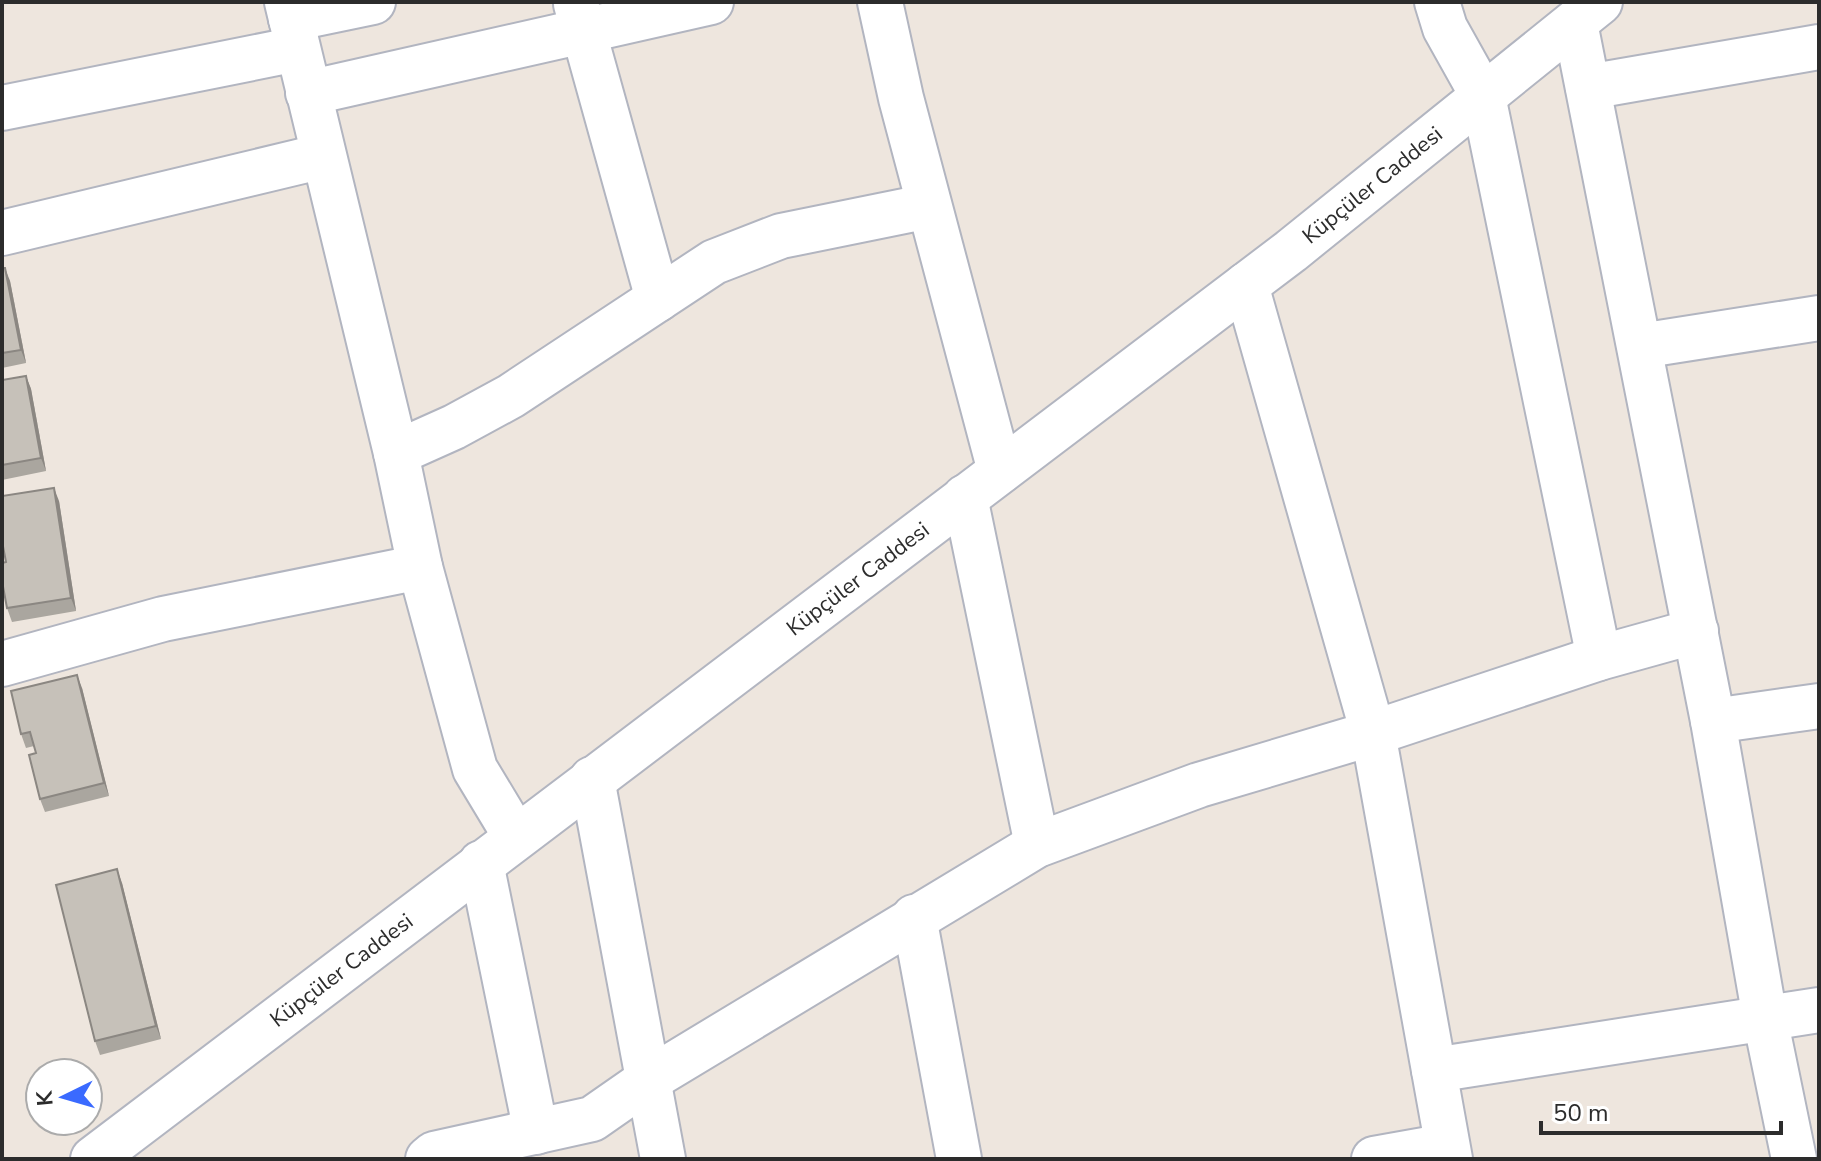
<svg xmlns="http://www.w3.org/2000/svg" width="1821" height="1161" font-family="'Nunito Sans',sans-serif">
<rect width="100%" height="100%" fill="#eee6de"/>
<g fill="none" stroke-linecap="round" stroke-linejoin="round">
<g stroke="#b2b5c0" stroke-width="48">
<g id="minor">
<path d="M 287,2 L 396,453 L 420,567 L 475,769 L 516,837"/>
<path d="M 880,2 L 901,98 L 1000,471"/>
<path d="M 1437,2 L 1445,28 L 1483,96 L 1599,658"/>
<path d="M 576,4 L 658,299"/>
<path d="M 291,19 L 373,2"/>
<path d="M 1575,23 L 1713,721 L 1765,1018 L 1794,1159"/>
<path d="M 1588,87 L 1819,47"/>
<path d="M 308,93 L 711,2"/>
<path d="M 2,108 L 297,49"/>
<path d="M 2,233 L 323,156"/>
<path d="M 1246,285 L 1373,733 L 1450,1159"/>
<path d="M 1640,346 L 1819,318"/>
<path d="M 396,453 L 454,427 L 511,396 L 714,262 L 781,236 L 929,206"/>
<path d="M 965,497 L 1037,845"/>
<path d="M 2,664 L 163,619 L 420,567"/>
<path d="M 1713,721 L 1819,706"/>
<path d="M 592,779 L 663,1159"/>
<path d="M 481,863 L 536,1132"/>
<path d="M 914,917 L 959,1159"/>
<path d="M 1434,1070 L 1819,1010"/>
<path id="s1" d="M 93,1159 L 1291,251 L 1600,2"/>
<path d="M 428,1159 L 434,1154 L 592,1119 L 648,1080 L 1037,845 L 1199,785 L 1373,733 L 1599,658 L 1696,631"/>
<path d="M 1374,1159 L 1447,1146"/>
</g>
</g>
<use href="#minor" stroke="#fff" stroke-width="44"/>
</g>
<g fill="#aaa69f">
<path d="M 2,268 L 10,281 L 26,363 L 2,368 Z"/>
<path d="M 26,376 L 31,389 L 46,471 L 2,480 L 2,380 Z"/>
<path d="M 2,496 L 59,501 L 76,611 L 12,622 L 7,608 L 6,562 L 5,555 L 2,555 Z"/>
<path d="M 82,688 L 109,796 L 45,812 L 40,799 L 36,753 L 34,746 L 26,748 L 21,734 Z"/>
<path d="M 122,883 L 161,1039 L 100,1055 L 95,1041 Z"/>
</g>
<g fill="#8b8782">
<path d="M 5,268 L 10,281 L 26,363 L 21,350 Z"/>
<path d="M 26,376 L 31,389 L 46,471 L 41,458 Z"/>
<path d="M 54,488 L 59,501 L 76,611 L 71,598 Z"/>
<path d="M 77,675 L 82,688 L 109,796 L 104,783 Z"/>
<path d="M 117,869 L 122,883 L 161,1039 L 156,1026 Z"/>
</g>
<g fill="#c6c1b9" stroke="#8b8782" stroke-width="2">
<path d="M 2,268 L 5,268 L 21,350 L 2,353 Z"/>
<path d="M 26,376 L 41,458 L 2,465 L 2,380 Z"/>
<path d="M 54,488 L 71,598 L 7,608 L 2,581 L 2,563 L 6,562 L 2,541 L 2,496 Z"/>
<path d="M 77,675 L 104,783 L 40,799 L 29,755 L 36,753 L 30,732 L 21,734 L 11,691 Z"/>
<path d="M 117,869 L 156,1026 L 95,1041 L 56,885 Z"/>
</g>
<g text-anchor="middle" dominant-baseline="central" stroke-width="6" stroke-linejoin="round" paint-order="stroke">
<g font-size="22" fill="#2c2c2c" stroke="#fff">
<text stroke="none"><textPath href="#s1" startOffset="1608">Küpçüler Caddesi</textPath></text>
<text stroke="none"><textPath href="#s1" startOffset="960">Küpçüler Caddesi</textPath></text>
<text stroke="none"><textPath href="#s1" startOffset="312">Küpçüler Caddesi</textPath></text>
</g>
</g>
<rect width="1821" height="1161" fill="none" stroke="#2c2c2c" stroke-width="8"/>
<g transform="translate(64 1097) rotate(265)"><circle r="38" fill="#ffffff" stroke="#ababab" stroke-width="2"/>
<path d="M0-6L14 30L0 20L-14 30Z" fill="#3a6aff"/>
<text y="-12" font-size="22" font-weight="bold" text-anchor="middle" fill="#2c2c2c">K</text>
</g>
<path d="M1541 1121v12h240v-12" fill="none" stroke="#2c2c2c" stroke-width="4"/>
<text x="1553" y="1121" font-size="24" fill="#2c2c2c" stroke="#ffffff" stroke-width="6" paint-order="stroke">50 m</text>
</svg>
